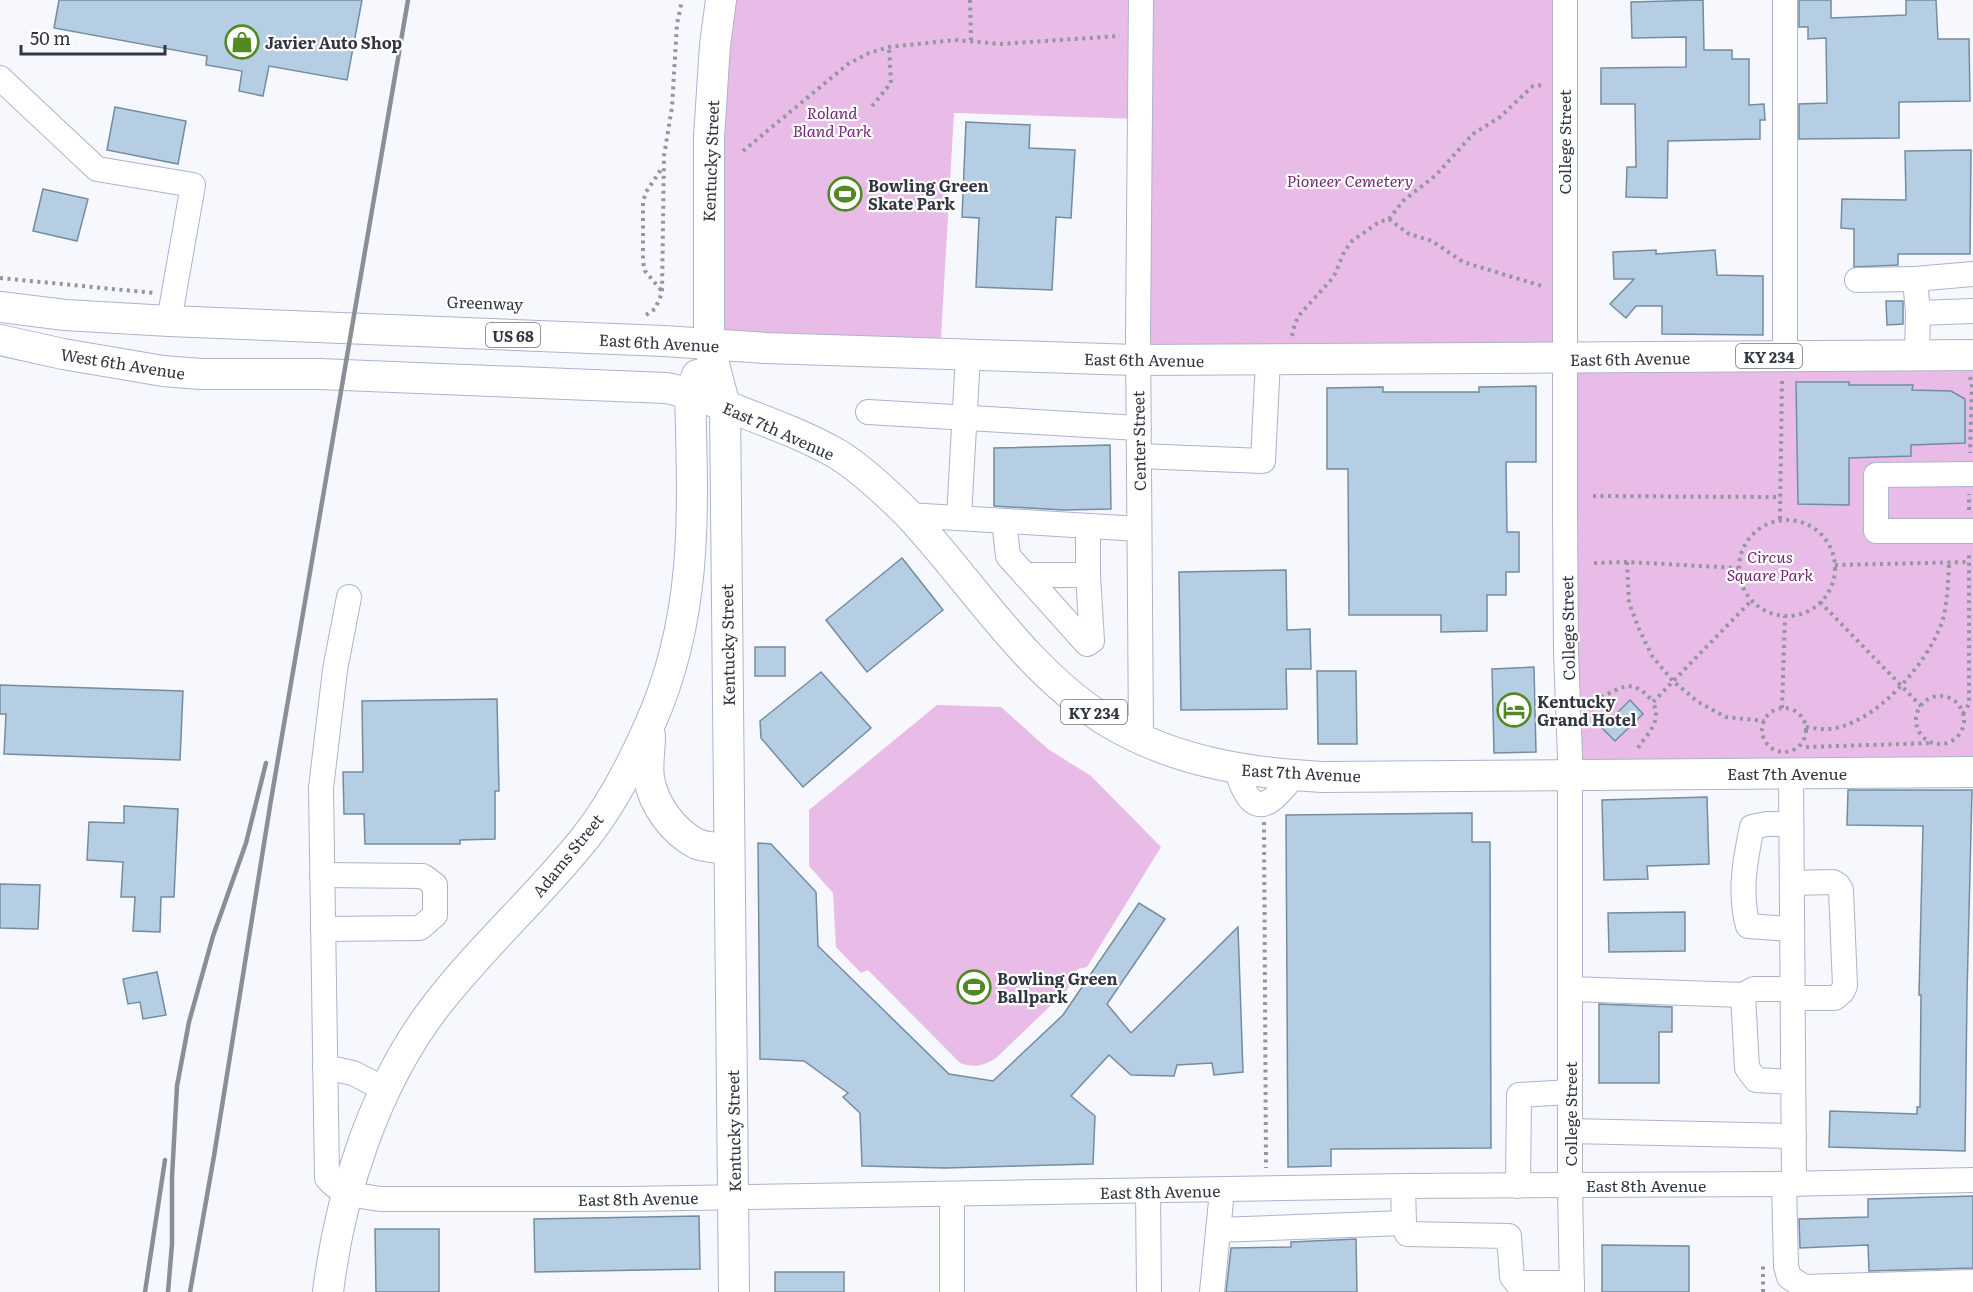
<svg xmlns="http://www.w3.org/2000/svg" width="1973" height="1292" font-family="Literata,serif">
<rect width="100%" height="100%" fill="#f6f8fe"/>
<g fill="#e8bce7">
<path d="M 724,0 L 1566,0 L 1566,358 L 1973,355 L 1973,772 L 1570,776 L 1566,359 L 1135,360 L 1140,119 L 954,113 L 940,354 L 709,345 Z"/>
<path d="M 937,705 L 1001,707 L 1048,749 L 1091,776 L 1161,847 L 1087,967 L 1078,969 L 1067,990 L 995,1059 C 982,1066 974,1068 960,1063 L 868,970 L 861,973 L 836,947 L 833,893 L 809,866 L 809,810 Z"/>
</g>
<g fill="#b5cee4" stroke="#748ca0" stroke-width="1.5">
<path d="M 59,0 L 362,0 L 347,80 L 269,66 L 263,96 L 239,91 L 242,71 L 206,65 L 207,56 L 54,28 Z"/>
<path d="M 1703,0 L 1704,50 L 1732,50 L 1732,59 L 1749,59 L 1749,105 L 1764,104 L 1765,120 L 1760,120 L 1760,139 L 1668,141 L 1667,198 L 1626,197 L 1627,167 L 1636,167 L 1635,104 L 1601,104 L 1601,68 L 1686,67 L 1686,37 L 1632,38 L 1631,2 Z"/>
<path d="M 1799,0 L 1831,0 L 1831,18 L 1906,15 L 1906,0 L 1936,0 L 1938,39 L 1969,39 L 1970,101 L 1899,102 L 1899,138 L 1799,139 L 1799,104 L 1827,103 L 1826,38 L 1808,39 L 1808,27 L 1799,27 Z"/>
<path d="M 115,107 L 186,121 L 178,164 L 107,150 Z"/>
<path d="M 966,122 L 1030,125 L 1029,148 L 1075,150 L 1071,218 L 1056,217 L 1052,290 L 976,287 L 979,218 L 962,217 Z"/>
<path d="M 1971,150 L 1970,254 L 1898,254 L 1898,265 L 1854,267 L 1854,229 L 1841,228 L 1842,199 L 1906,200 L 1905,151 Z"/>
<path d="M 43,189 L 88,199 L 77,241 L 33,231 Z"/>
<path d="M 1656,250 L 1656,254 L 1715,250 L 1717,275 L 1763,276 L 1763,335 L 1662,334 L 1662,306 L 1636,306 L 1626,318 L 1610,304 L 1634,279 L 1614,279 L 1613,252 Z"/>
<path d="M 1886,301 L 1903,301 L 1903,324 L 1887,325 Z"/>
<path d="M 1796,382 L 1849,382 L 1849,385 L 1913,385 L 1912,390 L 1951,391 L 1965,399 L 1965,443 L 1911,445 L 1911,456 L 1849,458 L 1849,505 L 1798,504 Z"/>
<path d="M 1536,386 L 1536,462 L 1506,462 L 1507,532 L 1519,532 L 1519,572 L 1506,572 L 1506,595 L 1487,595 L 1487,631 L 1441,632 L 1441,615 L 1349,615 L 1348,469 L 1327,469 L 1327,388 L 1383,387 L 1383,392 L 1479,392 L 1479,387 Z"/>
<path d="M 1110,445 L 1111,509 L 1063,510 L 994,506 L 994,448 Z"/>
<path d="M 902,558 L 943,610 L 867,672 L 826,620 Z"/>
<path d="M 1286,570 L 1287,630 L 1310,629 L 1311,669 L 1286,669 L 1287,709 L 1181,710 L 1179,572 Z"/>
<rect x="755" y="647" width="30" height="29"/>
<path d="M 1534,667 L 1536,752 L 1494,753 L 1492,669 Z"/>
<path d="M 1317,671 L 1356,671 L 1357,744 L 1318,744 Z"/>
<path d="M 821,672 L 871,728 L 803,787 L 761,738 L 760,721 Z"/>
<path d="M 0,685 L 183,691 L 180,760 L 4,754 L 6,714 L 0,714 Z"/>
<path d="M 497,699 L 499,791 L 495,791 L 495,839 L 460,840 L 460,844 L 365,844 L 364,814 L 344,814 L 343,772 L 363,772 L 362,701 Z"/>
<path d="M 1630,700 L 1643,714 L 1615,741 L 1602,728 Z"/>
<path d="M 1848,790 L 1972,790 L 1967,995 L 1965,1151 L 1829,1147 L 1830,1111 L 1917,1114 L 1917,1107 L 1920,1107 L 1921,995 L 1919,995 L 1923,826 L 1847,825 Z"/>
<path d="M 1707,797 L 1709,864 L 1647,866 L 1648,879 L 1604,880 L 1602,800 Z"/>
<path d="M 124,806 L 178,809 L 174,897 L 161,897 L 160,932 L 133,931 L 135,897 L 121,897 L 123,862 L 87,860 L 89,822 L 124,823 Z"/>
<path d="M 1472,813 L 1472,842 L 1490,842 L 1491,1148 L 1331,1149 L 1331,1166 L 1288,1167 L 1286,815 Z"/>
<path d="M 758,843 L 771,844 L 816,892 L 818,946 L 949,1074 L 993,1081 L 1063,1015 L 1139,903 L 1165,919 L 1107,1004 L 1131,1033 L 1238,927 L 1243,1072 L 1214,1075 L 1212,1063 L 1177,1065 L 1174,1076 L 1131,1075 L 1109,1055 L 1071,1096 L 1095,1116 L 1093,1164 L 945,1168 L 862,1166 L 860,1113 L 843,1097 L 848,1093 L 804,1061 L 760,1059 Z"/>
<path d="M 0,884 L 40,885 L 38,929 L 0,928 Z"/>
<path d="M 1685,912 L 1685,951 L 1609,952 L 1608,913 Z"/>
<path d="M 157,972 L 166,1015 L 143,1019 L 140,1002 L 128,1004 L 123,979 Z"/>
<path d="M 1599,1004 L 1672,1007 L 1672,1032 L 1659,1032 L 1659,1083 L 1599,1083 Z"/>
<path d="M 1973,1196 L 1973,1268 L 1869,1271 L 1868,1245 L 1800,1248 L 1799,1219 L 1868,1217 L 1868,1199 Z"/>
<path d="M 699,1216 L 700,1269 L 535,1272 L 534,1219 Z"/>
<path d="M 375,1229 L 439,1229 L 439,1292 L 376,1292 Z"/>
<path d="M 1356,1239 L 1357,1292 L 1226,1292 L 1231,1248 L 1291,1247 L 1291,1242 Z"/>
<path d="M 1602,1245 L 1689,1246 L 1689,1292 L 1602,1292 Z"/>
<rect x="775" y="1272" width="69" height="20"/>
</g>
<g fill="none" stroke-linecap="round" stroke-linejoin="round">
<g stroke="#abb4cf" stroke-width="26">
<g id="minor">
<path d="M 1141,0 L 1138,333 L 1141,738"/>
<path d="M 1565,0 L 1565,512 L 1566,652 L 1570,757 L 1570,1186 L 1572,1292"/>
<path d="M 0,78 L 97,169 L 193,185 L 169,321"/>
<path d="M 1857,280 L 1915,279"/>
<path d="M 1918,313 L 1973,311"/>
<path d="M 1785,356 L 1785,0"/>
<path d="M 1917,356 L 1918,313 L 1915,279 L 1973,274"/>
<path d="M 868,412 L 1138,428"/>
<path d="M 1139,456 L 1263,461 L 1268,360"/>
<path d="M 1973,474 L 1876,475 L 1876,531 L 1973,531"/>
<path d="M 908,515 L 1139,529"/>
<path d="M 959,518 L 968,355"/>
<path d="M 1004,521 L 1008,556 L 1087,644 L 1092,641 L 1088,575 L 1088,526"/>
<path d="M 1025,575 L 1088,575"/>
<path d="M 349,597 L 335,670 L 321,788 L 327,1178 C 340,1195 361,1196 381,1199 L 624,1199 L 1403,1186 L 1784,1184 L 1973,1180"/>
<path d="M 1236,769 C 1240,780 1249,813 1268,802 C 1278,797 1287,783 1295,775"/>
<path d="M 1791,773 L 1794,1184"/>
<path d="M 1791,824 L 1767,824 L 1752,827 C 1745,860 1739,893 1748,926 L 1792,929"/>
<path d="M 322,875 L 423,876 L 435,885 L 435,915 L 420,928 L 323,929"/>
<path d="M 1792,883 L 1833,882 L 1838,885 L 1841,890 L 1845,986 L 1842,992 L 1835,998 L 1793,998"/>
<path d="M 1570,989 L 1743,995"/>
<path d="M 1792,989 L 1754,989 L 1743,995 L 1747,1068 L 1756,1080 L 1793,1082"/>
<path d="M 325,1067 L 353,1073 L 386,1090"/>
<path d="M 1570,1131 L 1794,1136"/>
<path d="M 1784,1184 L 1786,1266 L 1789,1277 L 1804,1287 L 1973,1282"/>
<path d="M 1403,1186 L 1404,1223 L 1407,1234 L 1509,1236 L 1512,1277 L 1517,1283 L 1572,1283"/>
<path d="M 1518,1186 L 1519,1095 L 1570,1092"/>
<path d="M 1148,1191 L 1149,1292"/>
<path d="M 1218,1230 L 1404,1223"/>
<path d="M 952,1292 L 952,1194"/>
<path d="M 1212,1292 L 1222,1191"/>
</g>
</g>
<g stroke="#abb4cf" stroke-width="32">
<g id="major">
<path d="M 721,0 L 715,45 L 709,137 L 709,345 L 725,406 L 734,1292"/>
<path d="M 0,307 L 65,315 L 169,321 L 664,341 L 766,348 L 1135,360 L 1973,355"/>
<path d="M 0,340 L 63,354 L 163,371 L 201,374 L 319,374 L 666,388 C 692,393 715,402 739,411 C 773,424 808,437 839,455 C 864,471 887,493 908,514 C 973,583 1023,668 1105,720 C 1171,761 1246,773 1322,777 L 1973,772"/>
<path d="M 650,736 C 650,749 647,765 649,778 C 653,804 673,832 697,844 C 708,848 719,848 729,847"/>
<path d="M 328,1292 C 340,1194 374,1087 435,1007 C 481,947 538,897 585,838 C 612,804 633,763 650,724 C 699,615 693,508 690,392 L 697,375"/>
</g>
</g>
<g stroke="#93969e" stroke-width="4" stroke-dasharray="3 4.5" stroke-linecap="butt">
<path d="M 970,0 L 971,40"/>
<path d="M 872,106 L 891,83 L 889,47"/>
<path d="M 743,151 L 848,64 L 869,53 L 889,47 L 955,40 L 1001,44 L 1120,36"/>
<path d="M 1389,219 L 1409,234 L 1432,241 L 1463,262 L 1545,287"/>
<path d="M 0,278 L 154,293"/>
<path d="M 661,290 L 645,271 L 643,262 L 643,202 L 646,192 L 662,168"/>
<path d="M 646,315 L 655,309 L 662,293 L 664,156 L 672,107 L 677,24 L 682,0"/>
<path d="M 1292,336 L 1295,323 L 1301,313 L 1330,281 L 1335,274 L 1344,252 L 1352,241 L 1379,222 L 1389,219 L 1403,201 L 1436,175 L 1473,134 L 1500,117 L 1533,86 L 1543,85"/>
<path d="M 1970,377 L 1972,384 L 1970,453"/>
<path d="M 1593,496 L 1781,497"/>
<path d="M 1969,510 L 1969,494"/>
<path d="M 1780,519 L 1782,379"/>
<circle cx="1787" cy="568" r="48"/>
<path d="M 1627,562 L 1629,603 L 1639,629 L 1652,656 L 1673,681 L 1698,702 L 1726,717 L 1764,721"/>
<path d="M 1594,563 L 1627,562 L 1738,568"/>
<path d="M 1835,565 L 1970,562"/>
<path d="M 1820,602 L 1921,706"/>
<circle cx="1940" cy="720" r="24"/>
<path d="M 1594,700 C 1621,690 1630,674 1653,702 L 1751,601"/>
<path d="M 1782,708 L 1785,616"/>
<circle cx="1784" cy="730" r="22"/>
<path d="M 1963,714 L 1969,704 L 1969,551"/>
<path d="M 1806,727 C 1814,728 1822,730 1829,729 C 1875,725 1928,663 1942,622 C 1948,602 1948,583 1949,562"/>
<path d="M 1806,747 L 1933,743"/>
<path d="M 1638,748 C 1648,732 1662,723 1653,702"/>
<path d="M 1264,822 L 1266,1168"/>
<path d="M 1763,1292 L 1763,1266"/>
</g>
<use href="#minor" stroke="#fff" stroke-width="24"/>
<use href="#major" stroke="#fff" stroke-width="30"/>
<g stroke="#8a8e96" stroke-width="4.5">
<path d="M 145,1292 L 165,1160"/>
<path d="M 168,1292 L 172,1244 L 172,1177 L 177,1086 L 189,1022 L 213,936 L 246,843 L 266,763"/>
<path d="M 190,1292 L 214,1156 L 271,800 L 408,0"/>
</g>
</g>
<defs>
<g id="shop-ring" transform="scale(1.725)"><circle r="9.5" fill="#fff" stroke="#528922" stroke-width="1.5"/><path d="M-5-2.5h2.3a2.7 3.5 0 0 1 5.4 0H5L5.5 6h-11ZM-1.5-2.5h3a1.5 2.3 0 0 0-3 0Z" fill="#528922"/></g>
<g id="stadium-ring" transform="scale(1.725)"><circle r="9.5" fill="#fff" stroke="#528922" stroke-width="1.5"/><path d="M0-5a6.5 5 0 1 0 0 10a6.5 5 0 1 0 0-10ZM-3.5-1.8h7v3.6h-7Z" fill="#528922"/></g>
<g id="hotel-ring" transform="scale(1.725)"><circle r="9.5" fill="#fff" stroke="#528922" stroke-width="1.5"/><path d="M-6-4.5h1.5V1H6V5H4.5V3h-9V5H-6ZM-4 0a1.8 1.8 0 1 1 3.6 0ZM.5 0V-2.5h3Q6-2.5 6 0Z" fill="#528922"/></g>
</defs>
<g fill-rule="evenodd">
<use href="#shop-ring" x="242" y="42"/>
<use href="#stadium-ring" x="845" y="194"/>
<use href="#hotel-ring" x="1514" y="710"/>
<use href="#stadium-ring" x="974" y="987"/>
</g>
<g text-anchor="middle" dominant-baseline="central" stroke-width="4.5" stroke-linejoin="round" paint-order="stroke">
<g fill="#fff" stroke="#70727a" stroke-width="1.5">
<rect x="486" y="323" width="54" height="24" rx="4.5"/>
<rect x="1736" y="344" width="66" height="24" rx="4.5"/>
<rect x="1061" y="700" width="66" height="24" rx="4.5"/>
</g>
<g font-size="15" font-weight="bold" fill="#323641">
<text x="513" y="335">US 68</text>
<text x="1769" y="356">KY 234</text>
<text x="1094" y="712">KY 234</text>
</g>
<g font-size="16" font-weight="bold" fill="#323641" stroke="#fff" text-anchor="start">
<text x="265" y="42">Javier Auto Shop</text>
<text x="868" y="185">Bowling Green<tspan x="868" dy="18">Skate Park</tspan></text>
<text x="1537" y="701">Kentucky<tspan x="1537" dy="18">Grand Hotel</tspan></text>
<text x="997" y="978">Bowling Green<tspan x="997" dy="18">Ballpark</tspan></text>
</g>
<g font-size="16" font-style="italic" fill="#732875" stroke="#fff">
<text x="832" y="112">Roland<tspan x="832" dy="18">Bland Park</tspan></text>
<text x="1350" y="180">Pioneer Cemetery</text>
<text x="1770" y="556">Circus<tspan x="1770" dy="18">Square Park</tspan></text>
</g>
<g font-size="16" fill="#323641" stroke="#fff">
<text transform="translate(1564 142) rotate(-90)">College Street</text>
<text transform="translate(710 161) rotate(-88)">Kentucky Street</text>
<text transform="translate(485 302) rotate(2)">Greenway</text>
<text transform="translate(659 342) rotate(3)">East 6th Avenue</text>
<text transform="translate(1630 358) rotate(-1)">East 6th Avenue</text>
<text transform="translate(1144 359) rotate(1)">East 6th Avenue</text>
<text transform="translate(123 363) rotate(9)">West 6th Avenue</text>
<text transform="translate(779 430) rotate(24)">East 7th Avenue</text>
<text transform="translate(1138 441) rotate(-91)">Center Street</text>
<text transform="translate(1567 628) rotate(-91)">College Street</text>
<text transform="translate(727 645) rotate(-91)">Kentucky Street</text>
<text transform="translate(1301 772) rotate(3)">East 7th Avenue</text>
<text x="1787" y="773">East 7th Avenue</text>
<text transform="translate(567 855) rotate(-51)">Adams Street</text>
<text transform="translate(1570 1114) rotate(-90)">College Street</text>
<text transform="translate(733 1131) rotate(-91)">Kentucky Street</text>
<text x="1646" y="1185">East 8th Avenue</text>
<text transform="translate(1160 1191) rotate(-1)">East 8th Avenue</text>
<text transform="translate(638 1198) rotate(-1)">East 8th Avenue</text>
</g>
</g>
<path d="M21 45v9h144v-9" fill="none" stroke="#323641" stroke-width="3"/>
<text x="30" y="45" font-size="18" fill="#323641" stroke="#ffffff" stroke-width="4.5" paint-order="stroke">50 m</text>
</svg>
